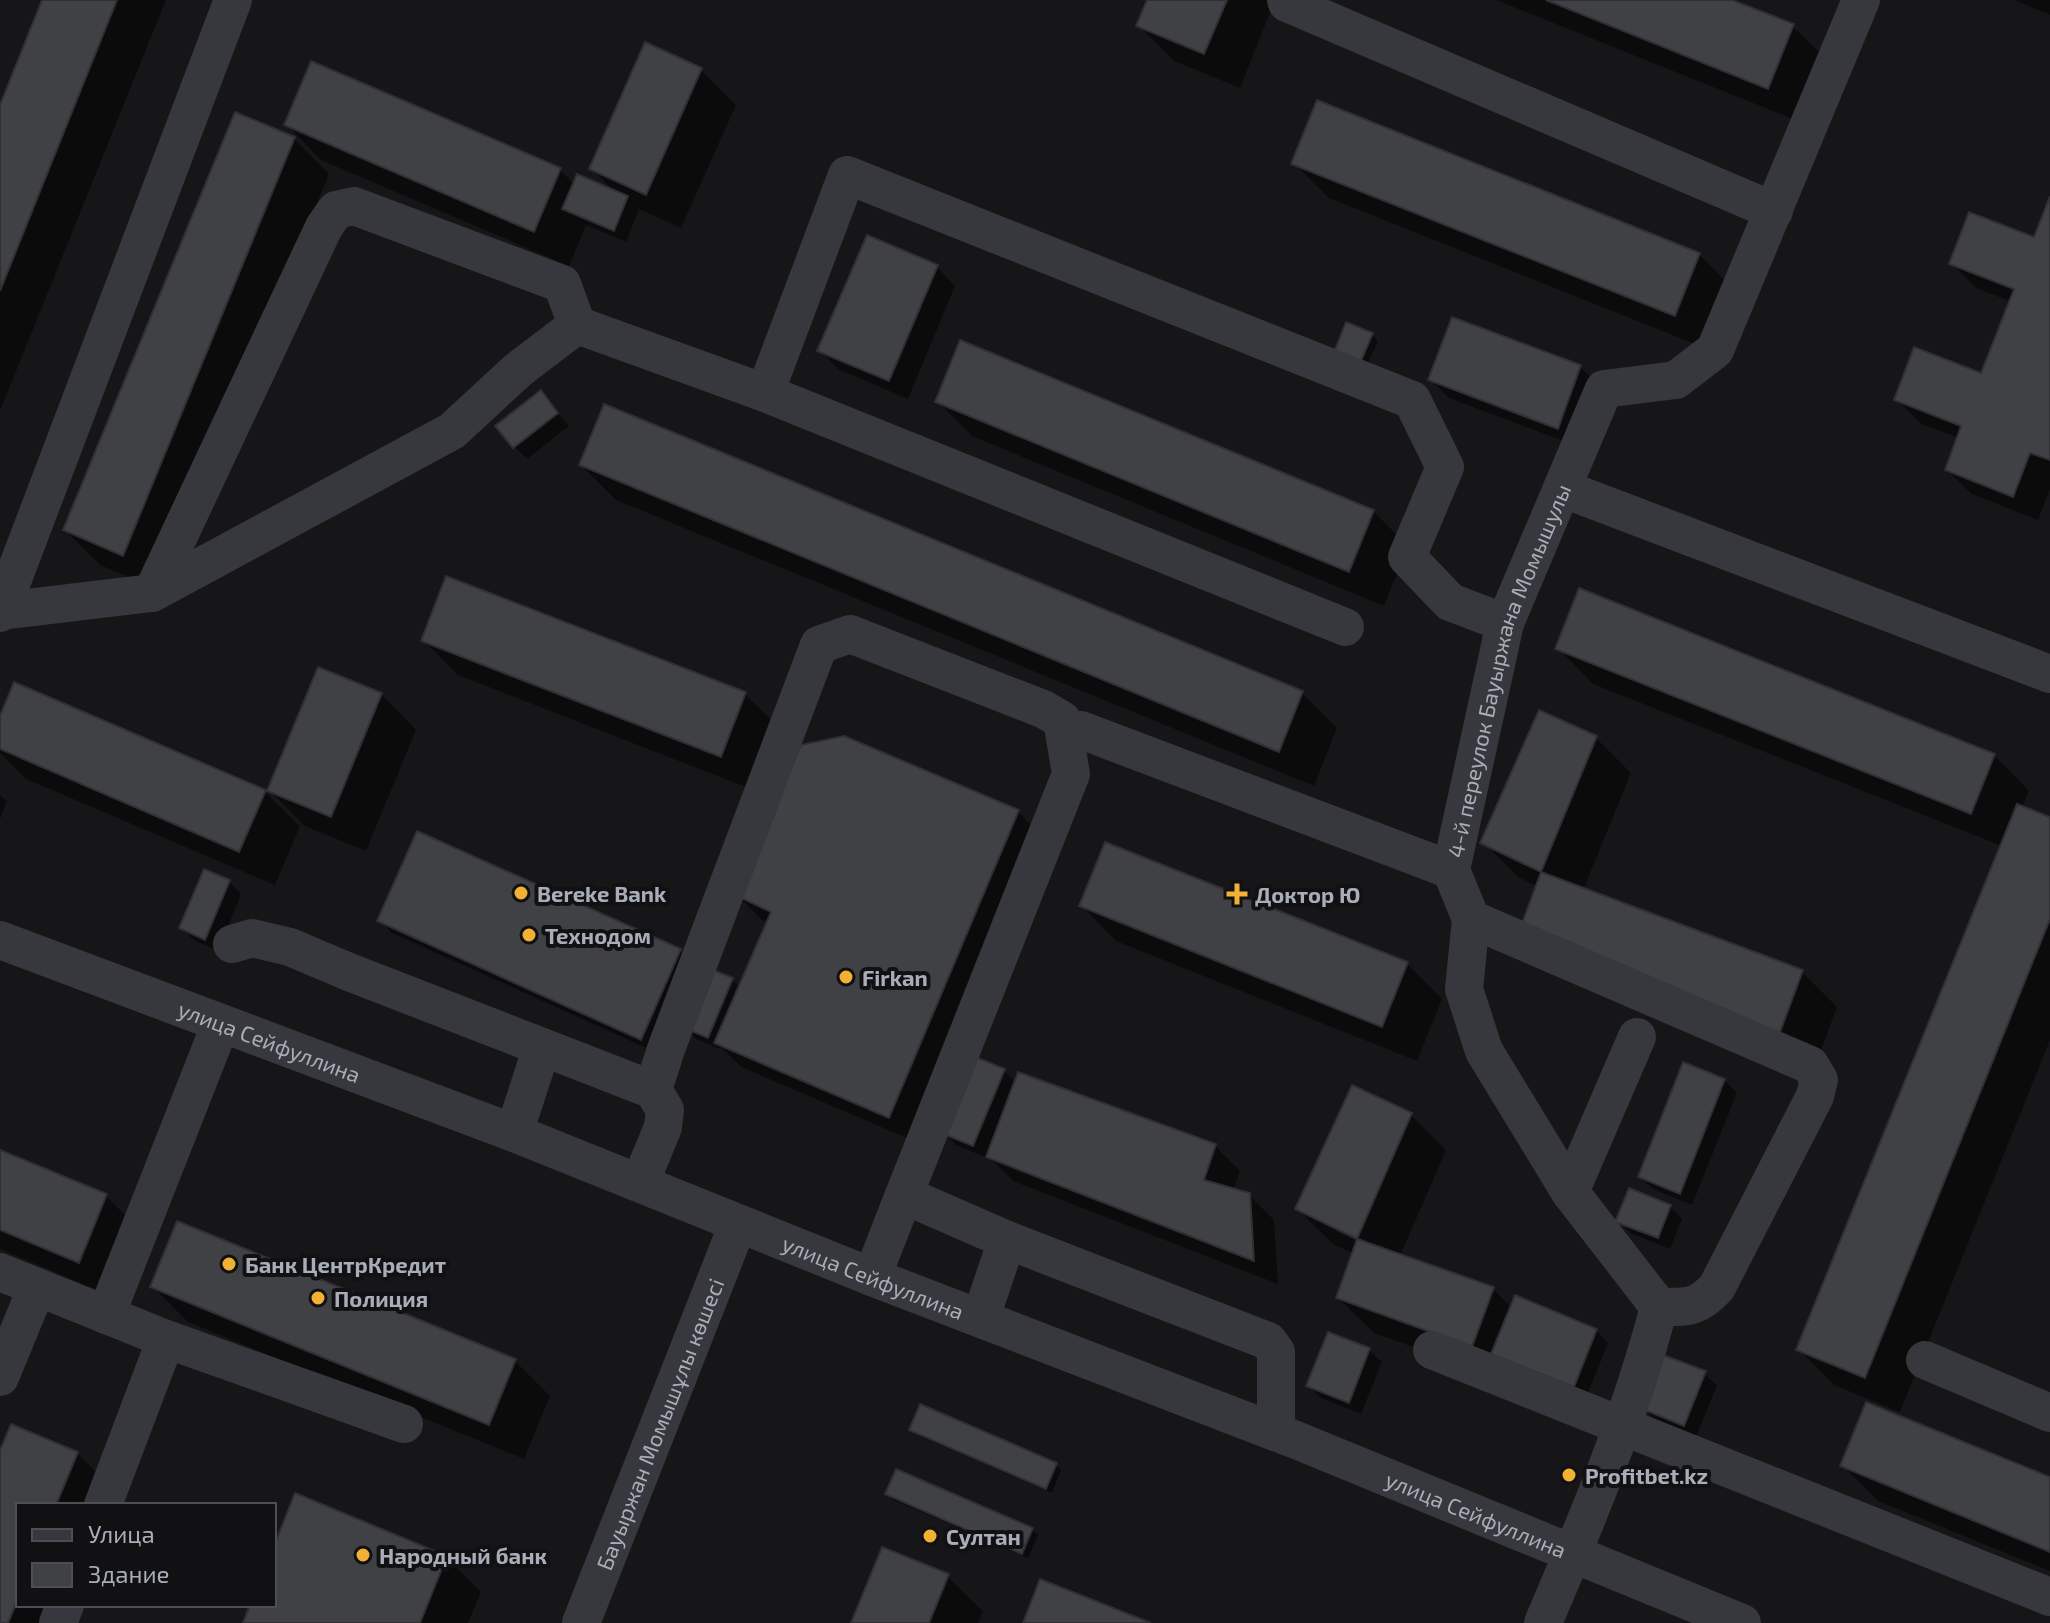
<svg xmlns="http://www.w3.org/2000/svg" width="2050" height="1623" font-family="'Exo 2',sans-serif">
<rect width="100%" height="100%" fill="#161618"/>
<g fill="#0007" fill-rule="evenodd">
<path d="M 44,0 L 166,0 L 0,411 L 0,110 Z"/>
<path d="M 1149,0 L 1275,0 L 1240,88 L 1174,61 L 1139,26 Z"/>
<path d="M 1496,0 L 1727,0 L 1792,26 L 1828,61 L 1803,123 Z"/>
<path d="M 2015,0 L 2050,0 L 2050,15 Z"/>
<path d="M 646,45 L 701,70 L 736,105 L 681,228 L 639,209 L 626,242 L 586,225 L 569,266 L 321,160 L 286,124 L 560,170 L 574,184 L 615,192 L 591,168 Z"/>
<path d="M 236,115 L 294,139 L 329,174 L 158,589 L 100,565 L 65,530 Z"/>
<path d="M 1294,163 L 1699,254 L 1734,290 L 1710,350 L 1329,198 Z"/>
<path d="M 2050,202 L 2050,489 L 2038,520 L 1972,494 L 1947,470 L 1959,438 L 1921,424 L 1896,399 L 1983,376 L 2012,302 L 1976,288 L 1951,263 L 2035,240 Z"/>
<path d="M 937,267 L 955,286 L 908,399 L 838,369 L 820,350 Z"/>
<path d="M 1347,325 L 1372,335 L 1378,341 L 1367,365 L 1343,355 Z"/>
<path d="M 1580,367 L 1599,385 L 1577,446 L 1449,398 L 1431,380 Z"/>
<path d="M 540,393 L 569,426 L 527,459 L 515,447 Z"/>
<path d="M 937,401 L 1373,511 L 1408,546 L 1384,606 L 972,436 Z"/>
<path d="M 581,465 L 1302,693 L 1337,728 L 1314,786 L 616,500 Z"/>
<path d="M 423,640 L 745,694 L 780,729 L 756,791 L 458,675 Z"/>
<path d="M 1558,648 L 1994,755 L 2029,791 L 2022,808 L 2050,819 L 2050,1040 L 1900,1412 L 1834,1385 L 1799,1350 L 2002,846 L 1593,684 Z"/>
<path d="M 381,694 L 416,730 L 366,851 L 305,826 L 270,791 Z"/>
<path d="M 0,721 L 264,791 L 300,826 L 275,885 L 26,779 L 0,753 Z"/>
<path d="M 843,738 L 1018,812 L 1043,837 L 914,1141 L 741,1067 L 721,1047 L 720,1049 L 696,1039 L 684,1026 L 732,980 L 740,988 L 769,923 L 762,920 L 737,895 Z"/>
<path d="M 1596,738 L 1631,773 L 1583,890 L 1802,972 L 1837,1007 L 1814,1069 L 1538,887 L 1518,877 L 1483,842 Z"/>
<path d="M 0,795 L 7,802 L 0,819 Z"/>
<path d="M 229,882 L 241,894 L 218,951 L 194,940 L 181,928 Z"/>
<path d="M 1081,905 L 1407,964 L 1442,999 L 1417,1061 L 1116,941 Z"/>
<path d="M 380,921 L 680,951 L 692,963 L 653,1051 L 392,933 Z"/>
<path d="M 1004,1071 L 1016,1083 L 1019,1074 L 1215,1146 L 1240,1171 L 1233,1191 L 1249,1195 L 1274,1220 L 1278,1284 L 1013,1181 L 986,1154 L 985,1157 L 956,1145 L 943,1132 Z"/>
<path d="M 1724,1080 L 1737,1093 L 1692,1205 L 1653,1189 L 1640,1177 Z"/>
<path d="M 1353,1088 L 1411,1115 L 1446,1150 L 1400,1256 L 1493,1289 L 1512,1308 L 1596,1330 L 1608,1343 L 1586,1398 L 1508,1381 L 1374,1333 L 1338,1298 L 1354,1254 L 1333,1244 L 1297,1209 ZM 1336,1227 L 1367,1241 L 1365,1245 L 1336,1231 Z"/>
<path d="M 0,1152 L 106,1196 L 141,1231 L 114,1297 L 0,1249 Z"/>
<path d="M 1670,1206 L 1682,1219 L 1670,1249 L 1630,1233 L 1618,1221 Z"/>
<path d="M 153,1287 L 514,1360 L 550,1396 L 524,1459 L 188,1322 Z"/>
<path d="M 1329,1335 L 1369,1350 L 1382,1362 L 1361,1414 L 1321,1398 L 1309,1386 Z"/>
<path d="M 1704,1373 L 1717,1385 L 1696,1437 L 1656,1421 L 1644,1409 Z"/>
<path d="M 911,1430 L 1056,1465 L 1061,1470 L 1052,1493 L 917,1435 Z"/>
<path d="M 77,1453 L 112,1488 L 105,1505 L 18,1505 L 18,1605 L 64,1605 L 57,1623 L 0,1623 L 0,1455 Z"/>
<path d="M 1842,1465 L 2050,1479 L 2050,1571 L 1878,1501 Z"/>
<path d="M 888,1494 L 1032,1529 L 1038,1535 L 1028,1558 L 893,1500 Z"/>
<path d="M 274,1552 L 446,1557 L 481,1592 L 468,1623 L 245,1623 L 252,1605 L 274,1605 Z"/>
<path d="M 947,1576 L 983,1611 L 978,1623 L 853,1623 Z"/>
</g>
<g fill="#404145" stroke="#303034" stroke-width="2">
<path d="M 42,0 L 117,0 L 0,291 L 0,105 Z"/>
<path d="M 1147,0 L 1227,0 L 1204,54 L 1136,26 Z"/>
<path d="M 1546,0 L 1732,0 L 1794,24 L 1768,89 Z"/>
<path d="M 645,42 L 702,68 L 646,195 L 589,169 Z"/>
<path d="M 311,61 L 561,168 L 534,232 L 284,125 Z"/>
<path d="M 1317,100 L 1700,253 L 1675,316 L 1291,164 Z"/>
<path d="M 235,112 L 295,137 L 123,556 L 63,530 Z"/>
<path d="M 577,174 L 628,196 L 614,231 L 562,209 Z"/>
<path d="M 2050,196 L 2050,460 L 2030,453 L 2013,497 L 1945,470 L 1961,426 L 1894,400 L 1914,347 L 1981,373 L 2014,289 L 1949,264 L 1969,212 L 2034,237 Z"/>
<path d="M 867,235 L 938,265 L 889,381 L 817,351 Z"/>
<path d="M 1452,317 L 1581,365 L 1558,429 L 1428,380 Z"/>
<path d="M 1346,322 L 1373,333 L 1361,361 L 1335,350 Z"/>
<path d="M 960,340 L 1374,510 L 1349,572 L 935,402 Z"/>
<path d="M 541,390 L 558,413 L 513,448 L 495,426 Z"/>
<path d="M 604,404 L 1303,691 L 1279,752 L 579,465 Z"/>
<path d="M 446,576 L 746,692 L 721,757 L 421,641 Z"/>
<path d="M 1579,588 L 1995,754 L 1971,814 L 1555,649 Z"/>
<path d="M 318,667 L 382,693 L 331,817 L 267,791 Z"/>
<path d="M 14,682 L 266,790 L 239,852 L 0,749 L 0,716 Z"/>
<path d="M 1539,710 L 1597,736 L 1541,872 L 1480,843 Z"/>
<path d="M 844,736 L 1019,810 L 889,1118 L 714,1043 L 771,912 L 735,895 L 801,745 Z"/>
<path d="M 2017,804 L 2050,817 L 2050,919 L 1865,1378 L 1796,1350 Z"/>
<path d="M 417,831 L 681,949 L 641,1040 L 377,921 Z"/>
<path d="M 1105,842 L 1408,962 L 1382,1027 L 1079,906 Z"/>
<path d="M 204,869 L 230,880 L 205,940 L 179,928 Z"/>
<path d="M 1541,872 L 1803,970 L 1779,1035 L 1517,937 Z"/>
<path d="M 706,967 L 733,978 L 708,1038 L 682,1027 Z"/>
<path d="M 973,1056 L 1005,1069 L 973,1146 L 941,1133 Z"/>
<path d="M 1683,1062 L 1725,1079 L 1680,1194 L 1638,1177 Z"/>
<path d="M 1018,1072 L 1216,1144 L 1204,1180 L 1250,1193 L 1254,1261 L 986,1157 Z"/>
<path d="M 1352,1085 L 1412,1113 L 1357,1239 L 1295,1209 Z"/>
<path d="M 0,1150 L 107,1194 L 79,1263 L 0,1230 Z"/>
<path d="M 1629,1188 L 1671,1205 L 1658,1238 L 1615,1222 Z"/>
<path d="M 177,1221 L 516,1359 L 489,1425 L 150,1287 Z"/>
<path d="M 1357,1239 L 1494,1287 L 1472,1347 L 1336,1298 Z"/>
<path d="M 1515,1295 L 1597,1329 L 1574,1387 L 1491,1354 Z"/>
<path d="M 1328,1332 L 1370,1348 L 1349,1403 L 1306,1386 Z"/>
<path d="M 1663,1355 L 1706,1371 L 1684,1426 L 1642,1409 Z"/>
<path d="M 1866,1402 L 2050,1477 L 2050,1552 L 1840,1466 Z"/>
<path d="M 920,1404 L 1057,1463 L 1046,1489 L 909,1430 Z"/>
<path d="M 11,1424 L 78,1452 L 56,1505 L 18,1505 L 18,1599 L 8,1623 L 0,1623 L 0,1450 Z"/>
<path d="M 896,1469 L 1033,1528 L 1022,1554 L 885,1494 Z"/>
<path d="M 295,1493 L 447,1556 L 420,1623 L 243,1623 L 250,1605 L 274,1605 L 274,1546 Z"/>
<path d="M 882,1547 L 949,1574 L 929,1623 L 851,1623 Z"/>
<path d="M 1040,1579 L 1151,1623 L 1023,1623 Z"/>
</g>
<g fill="none" stroke-linecap="round" stroke-linejoin="round">
<g stroke="#37383d" stroke-width="38">
<path d="M 1286,0 L 1287,3 L 1774,211"/>
<path d="M 765,393 L 847,175 L 1412,400 L 1445,467 L 1407,557 L 1450,602 L 1505,623"/>
<path d="M 1564,489 L 2050,674"/>
<path d="M 152,593 L 324,227 L 336,210 L 354,206 L 562,284 L 577,325"/>
<path d="M 1,611 L 152,593 L 452,431 L 518,370 L 577,325 L 765,393 L 1345,627"/>
<path d="M 0,613 L 233,0"/>
<path d="M 1081,730 L 1451,870"/>
<path d="M 1471,919 L 1464,989 L 1484,1051 L 1570,1192 L 1659,1307"/>
<path id="s1" d="M 0,940 L 514,1133 L 872,1277 L 1296,1440 L 1742,1623"/>
<path d="M 232,944 L 252,938 L 290,947 L 349,972 L 653,1090 L 665,1110 L 663,1127 L 640,1183"/>
<path d="M 653,1090 L 666,1049 L 819,645 L 850,634 L 1043,709 L 1062,720 L 1071,774 L 904,1195 L 1007,1240 L 1268,1341 L 1276,1352 L 1276,1432"/>
<path d="M 514,1133 L 542,1047"/>
<path d="M 1570,1192 L 1637,1037"/>
<path d="M 0,1272 L 166,1339 L 404,1424"/>
<path d="M 872,1277 L 904,1195"/>
<path d="M 106,1315 L 221,1023"/>
<path d="M 981,1317 L 1007,1240"/>
<path d="M 1432,1350 L 2050,1597"/>
<path d="M 1925,1360 L 2050,1413"/>
<path d="M 0,1377 L 37,1287"/>
<path d="M 103,1505 L 166,1339"/>
<path d="M 58,1623 L 65,1605"/>
<path id="s2" d="M 581,1623 L 738,1224"/>
<path id="s3" d="M 1543,1623 C 1587,1520 1631,1415 1659,1307 C 1687,1307 1697,1309 1717,1287 L 1815,1096 L 1819,1080 L 1810,1065 L 1471,919 L 1451,870 L 1505,623 L 1604,389 L 1676,380 L 1715,350 L 1861,0"/>
</g>
</g>
<g fill="#f2b134" stroke="#111113" stroke-width="3">
<circle cx="521" cy="893" r="8"/>
<path d="M1233 882h8v8h8v8h-8v8h-8v-8h-8v-8h8z"/>
<circle cx="529" cy="935" r="8"/>
<circle cx="846" cy="977" r="8"/>
<circle cx="229" cy="1264" r="8"/>
<circle cx="318" cy="1298" r="8"/>
<circle cx="1569" cy="1475" r="8"/>
<circle cx="930" cy="1536" r="8"/>
<circle cx="363" cy="1555" r="8"/>
</g>
<g text-anchor="middle" dominant-baseline="central" stroke-width="8" stroke-linejoin="round" paint-order="stroke">
<g font-size="22" fill="#a8adb8" stroke="#111113">
<text stroke="none"><textPath href="#s3" startOffset="1280">4-й переулок Бауыржана Момышулы</textPath></text>
<text stroke="none"><textPath href="#s1" startOffset="288">улица Сейфуллина</textPath></text>
<text stroke="none"><textPath href="#s1" startOffset="936">улица Сейфуллина</textPath></text>
<text stroke="none"><textPath href="#s2" startOffset="214">Бауыржан Момышұлы көшесі</textPath></text>
<text stroke="none"><textPath href="#s1" startOffset="1584">улица Сейфуллина</textPath></text>
</g>
<g font-size="22" font-weight="bold" fill="#a8adb8" stroke="#111113" text-anchor="start">
<text x="537" y="893">Bereke Bank</text>
<text x="1255" y="894">Доктор Ю</text>
<text x="545" y="935">Технодом</text>
<text x="862" y="977">Firkan</text>
<text x="245" y="1264">Банк ЦентрКредит</text>
<text x="334" y="1298">Полиция</text>
<text x="1585" y="1475">Profitbet.kz</text>
<text x="946" y="1536">Султан</text>
<text x="379" y="1555">Народный банк</text>
</g>
</g>
<rect x="16" y="1503" width="260" height="104" fill="#111113" stroke="#4d4f55" stroke-width="2"/>
<rect x="32" y="1529" width="40" height="12" fill="#37383d" stroke="#4d4f55" stroke-width="2"/>
<text x="88" y="1543" font-size="24" fill="#a8adb8">Улица</text>
<rect x="32" y="1563" width="40" height="24" fill="#404145" stroke="#4d4f55" stroke-width="2"/>
<text x="88" y="1583" font-size="24" fill="#a8adb8">Здание</text>
</svg>
